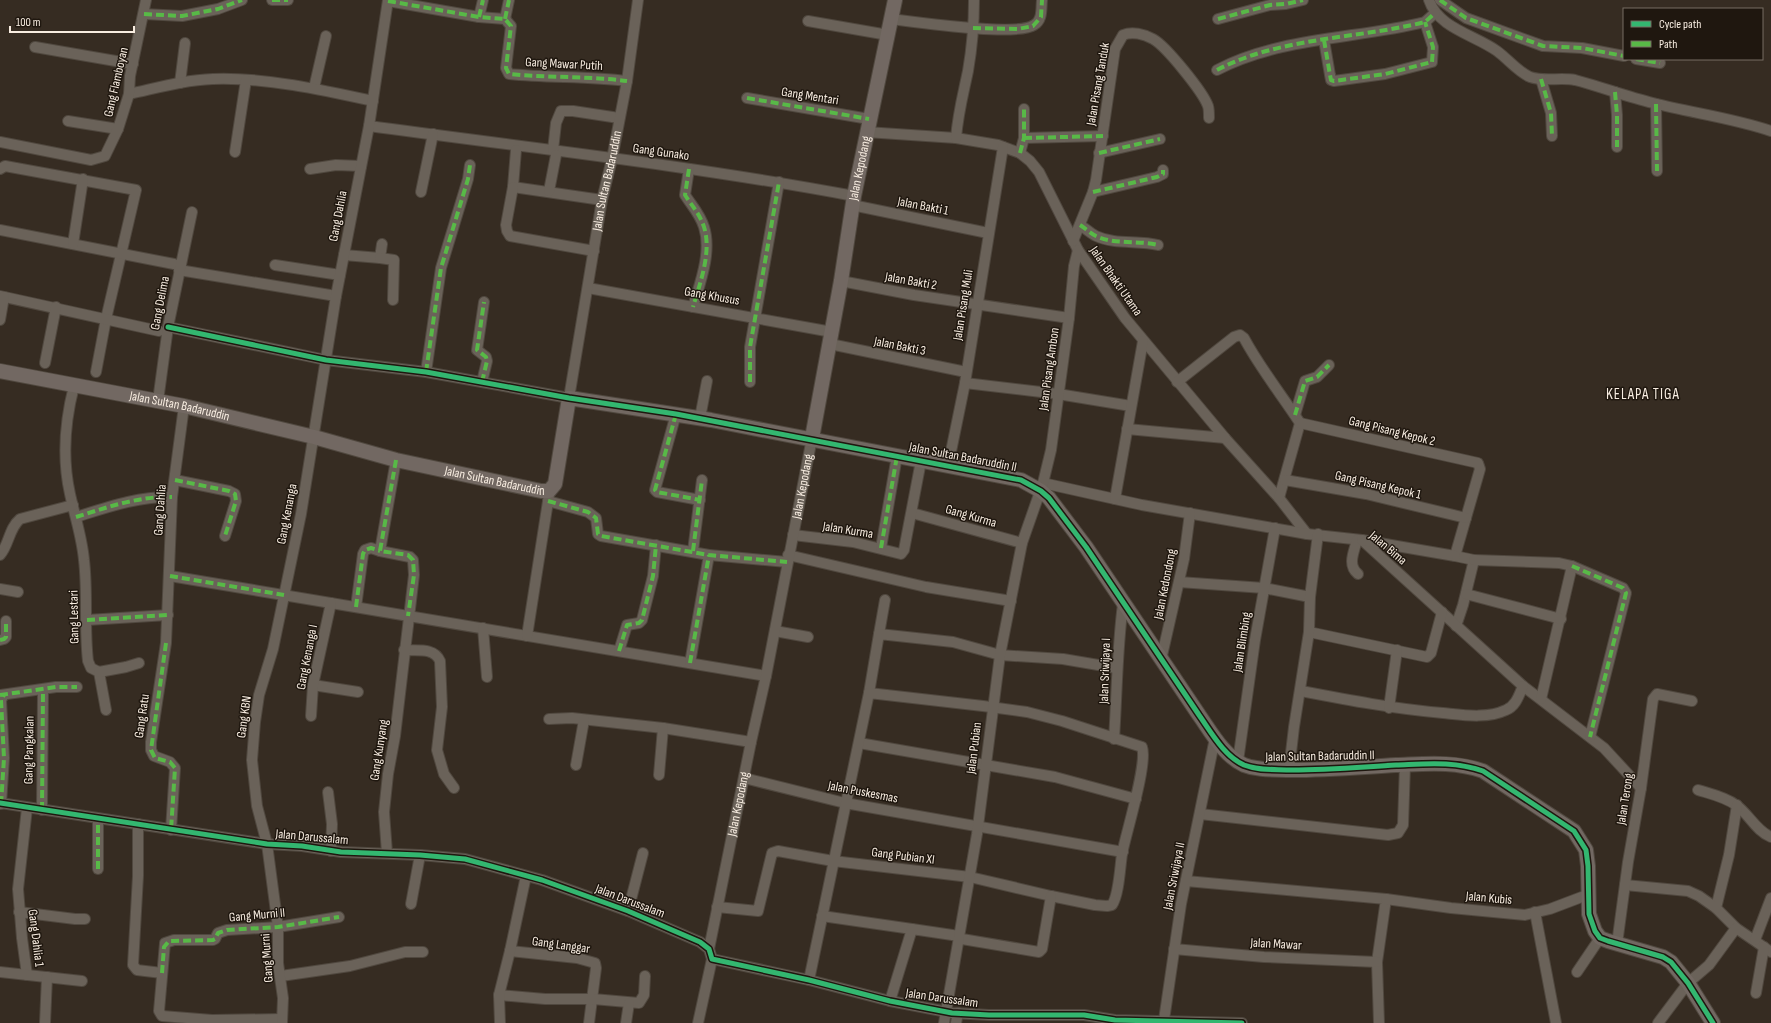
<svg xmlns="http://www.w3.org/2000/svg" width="1771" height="1023" font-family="'Sofia Sans Condensed',sans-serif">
<rect width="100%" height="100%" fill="#362c22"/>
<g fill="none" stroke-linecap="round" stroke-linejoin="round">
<g stroke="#50483f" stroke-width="12">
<g id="street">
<path d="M 272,0 L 288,0"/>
<path d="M 1429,0 C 1438,28 1475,35 1497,51 C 1508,59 1518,72 1530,77 C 1545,82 1560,77 1575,80 C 1602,87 1627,97 1653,103 C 1692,113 1733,118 1771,131"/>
<path d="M 1440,0 L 1466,18 L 1543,46 L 1582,48 L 1624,56"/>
<path d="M 388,1 L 479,17 L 505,19 L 511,26 L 506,68 L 509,74 C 549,78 588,76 627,81"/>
<path d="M 144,14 L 182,16 L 218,9 L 242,0"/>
<path d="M 479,17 L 483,0"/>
<path d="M 505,19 L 509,0"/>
<path d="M 891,19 C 916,22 1017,37 1034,25 C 1043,20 1041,8 1042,0"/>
<path d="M 1218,19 L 1270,5 L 1286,4 L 1303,0"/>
<path d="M 808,21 L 888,35"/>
<path d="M 1324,40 L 1330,75 L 1331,80 L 1334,81 L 1385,74 L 1432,62 L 1433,47 L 1425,22"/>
<path d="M 35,47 L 133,64"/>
<path d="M 1636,59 L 1660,63"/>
<path d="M 1217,70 C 1280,37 1357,39 1425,22 L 1435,13"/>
<path d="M 1541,79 L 1551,113 L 1552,136"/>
<path d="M 180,83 L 185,43"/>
<path d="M 314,88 L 326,36"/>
<path d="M 1615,92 L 1617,115 L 1617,147"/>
<path d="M 129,94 C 157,88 184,80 213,79 C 264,77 323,90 373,101"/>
<path d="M 747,98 L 869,119"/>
<path d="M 1656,104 L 1657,171"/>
<path d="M 68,121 L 118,129"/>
<path d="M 369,126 C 531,148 694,166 854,196"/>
<path d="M 866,132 L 956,138 L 998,145 L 1020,153 L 1030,161 L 1039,172 L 1078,250 L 1125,318 L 1225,438 L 1279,498 L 1307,534"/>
<path d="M 956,138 C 958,113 963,95 968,71 C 972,48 974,23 974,0"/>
<path d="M 1024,138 L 1103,136"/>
<path d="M 0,142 L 91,160 L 105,156 L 118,129 L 129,94 L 130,76 L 146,0"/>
<path d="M 516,150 L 513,187 L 602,200"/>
<path d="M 553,150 L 556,123 L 561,111 L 573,111 L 619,118"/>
<path d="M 235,152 L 246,80"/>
<path d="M 1020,153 L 1024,138 L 1024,109"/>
<path d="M 1099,153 L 1160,139"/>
<path d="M 0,169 L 5,166 L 136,190 L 106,319 L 96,372"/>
<path d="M 310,169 L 336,165 L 361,166"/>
<path d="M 689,169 L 685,195 C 692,206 700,214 704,227 C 712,252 700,283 693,307"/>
<path d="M 513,187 L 506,225 L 507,231 L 510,236 L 594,251"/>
<path d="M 549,191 L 556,155"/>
<path d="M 421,192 L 433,134"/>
<path d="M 1093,192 L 1157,177 L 1163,174 L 1163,170"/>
<path d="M 852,205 L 988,233"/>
<path d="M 1080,225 C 1085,228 1090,233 1096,236 C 1115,245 1138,240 1158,245"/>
<path d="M 0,230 L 174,264"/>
<path d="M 1073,241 L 1093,192 L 1096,180 L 1115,49 L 1123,35 C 1132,31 1144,34 1153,39 C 1166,46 1203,92 1208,106 C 1209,109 1209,114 1209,118"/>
<path d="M 73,244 L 83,179"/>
<path d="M 344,255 L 380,258 L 382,244"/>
<path d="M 380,258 L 394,260 L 393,300"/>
<path d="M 275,265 L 340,275"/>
<path d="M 179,270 L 336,296"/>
<path d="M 841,281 L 914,295 L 1069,318"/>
<path d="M 588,288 L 832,332"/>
<path d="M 0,296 L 159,331"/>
<path d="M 0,320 L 4,297"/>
<path id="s1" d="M 168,327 L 326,360 L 426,372 L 569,398 L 602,200 L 612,159 L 627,81 L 638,0"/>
<path d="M 830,344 L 966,372"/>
<path d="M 45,363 L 56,307"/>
<path d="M 426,372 L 441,268 L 468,179 L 470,165"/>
<path d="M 482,382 L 487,361 L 486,357 L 477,350 L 484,302"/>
<path d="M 750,382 L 750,347 L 779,182"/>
<path d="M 1177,382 L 1234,337 L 1240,335 L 1244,338 C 1260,368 1281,394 1300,423 L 1279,498"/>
<path d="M 965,383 L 1058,394 L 1131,406"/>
<path d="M 74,386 C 65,421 62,458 70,494 C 75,517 82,537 84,560 C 88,594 84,627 88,661 L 91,668 L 99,672 L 106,710"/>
<path d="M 158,401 L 168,327 L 192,212"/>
<path d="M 676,414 L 655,490 L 657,492 L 700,500"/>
<path d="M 1295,415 L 1305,381 L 1317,377 L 1329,365"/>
<path d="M 700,418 L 707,381"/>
<path d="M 1300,423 L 1478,463 L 1480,469 L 1455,556 L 1474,560 L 1463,605 L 1456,626"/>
<path d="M 1127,429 L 1225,438"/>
<path d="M 948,466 L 965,383 L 1003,147"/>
<path d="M 175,480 L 229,491 L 235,494 L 236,501 L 225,536"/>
<path d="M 1285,480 L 1366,494 L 1466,518"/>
<path d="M 1043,483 L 1142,505 L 1307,534 L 1362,540 L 1523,686 L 1604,748 L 1641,788"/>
<path d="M 1115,499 L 1143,341"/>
<path d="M 548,501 L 588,512 L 596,518 L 598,534 L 601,536 L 709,555 L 787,562"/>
<path d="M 912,513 L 1022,543"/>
<path d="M 76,517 C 108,507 139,496 172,497"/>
<path d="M 793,535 L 853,542 L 901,554 L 904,550 L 921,461"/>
<path d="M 1357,540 C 1354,552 1347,565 1358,574"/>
<path d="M 1362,540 L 1455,556"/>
<path d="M 881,548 L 897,456"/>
<path d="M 693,551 L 702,480"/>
<path d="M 0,555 C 9,545 9,528 20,519 L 73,505"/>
<path d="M 788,555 L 926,587 L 1011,601"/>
<path d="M 1474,560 L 1559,563 L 1572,566 L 1541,699"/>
<path d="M 1572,566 L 1623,588 L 1626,593 L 1590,737"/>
<path d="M 170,576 L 766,676"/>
<path d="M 1179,582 L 1264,588 L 1310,597"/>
<path d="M 0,589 L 18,592"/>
<path d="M 1466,594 L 1561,619"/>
<path d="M 356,607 L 363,554 L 365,550 L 371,548 L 380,551"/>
<path d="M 87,620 L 168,615"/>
<path d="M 483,628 L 487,677"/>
<path d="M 775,631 L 808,637"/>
<path d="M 1309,632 L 1427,657 L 1431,653 L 1442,612"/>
<path d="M 879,634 L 885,600"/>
<path d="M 527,636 L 549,495"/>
<path d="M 0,640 L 4,639 L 6,637 L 6,621"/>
<path d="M 404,650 C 417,651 434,647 440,661 L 442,707 L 437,750 L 444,774 L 454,788"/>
<path d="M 619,651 L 627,625 L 639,623 L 642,620 L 653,576 L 656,545"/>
<path d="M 1161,660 L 1184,559 L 1190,513"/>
<path d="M 690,663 L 709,555"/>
<path d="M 99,672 L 126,667 L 139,663"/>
<path d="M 313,685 L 358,692"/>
<path d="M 1301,691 C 1348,700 1395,709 1443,713 C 1463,715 1487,719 1506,710 C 1516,706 1519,695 1523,686"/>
<path d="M 869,693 L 879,634 L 953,642 L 1000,655 L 1063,659 L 1116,668"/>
<path d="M 0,695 L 56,687 L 77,687"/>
<path d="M 1389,708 L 1397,650"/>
<path d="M 311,716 L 313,685 L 331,603"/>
<path d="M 549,719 L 572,718 L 663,728 L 751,742"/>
<path d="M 1114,739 C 1117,694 1117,649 1123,604"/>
<path d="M 859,743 L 1055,777 L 1136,799"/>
<path d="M 1238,761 L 1255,640 L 1275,528"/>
<path d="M 576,765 L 584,720"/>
<path d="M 1289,770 L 1294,727 L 1309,632 L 1310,597 L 1318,534"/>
<path d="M 659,775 L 663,728"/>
<path d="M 744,778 L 845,803 L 1123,852"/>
<path d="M 1698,790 C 1711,794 1725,797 1736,805 C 1749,814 1756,831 1771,837"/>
<path d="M 328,792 L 332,824 L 331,851"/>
<path d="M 0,803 L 267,844 L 302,846 L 341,852 L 420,855 L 465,859 L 542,880 L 628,911 L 700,942 L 709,949 L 712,959 L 809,980 L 890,1001 L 952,1013 L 989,1015 L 1084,1015 L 1115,1020 L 1242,1023"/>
<path d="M 1,804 L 4,758 L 1,700 L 4,695"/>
<path d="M 1737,805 L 1729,855 L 1716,908 L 1736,928 L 1771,952"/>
<path d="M 27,808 L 18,889 L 22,938 L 27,975"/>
<path d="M 42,810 L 43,690"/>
<path d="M 1200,814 L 1388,835 L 1398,833 L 1403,825 L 1405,765"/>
<path d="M 138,824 L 138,876 L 133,965 L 137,970 L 162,973"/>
<path d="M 171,830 L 175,768 L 170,762 L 154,756 L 151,750 L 151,742 L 166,643 L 172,497 L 184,406"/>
<path d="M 387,853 L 384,812 L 388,774 L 395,736 L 414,575 L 413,560 L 410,557 L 380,551 L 396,460"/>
<path d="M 98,869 L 98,819"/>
<path d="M 1186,881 L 1386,899 L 1377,962 L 1379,1023"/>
<path d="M 1625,885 L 1688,891 L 1699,896 L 1716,908"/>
<path d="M 1386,899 L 1451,908 L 1525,915 L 1550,909 L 1587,895"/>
<path d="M 411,904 L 420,855"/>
<path d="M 717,907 L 758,911 L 772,853 L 778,851 L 833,861 L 970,877 L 1051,896 L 1095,905 L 1107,906 L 1112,905 C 1119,895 1120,867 1122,854 C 1126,833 1148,763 1142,747 L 1062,721 L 1027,712 L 983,706 L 869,693 L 809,980"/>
<path d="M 628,911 L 643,853"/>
<path d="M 19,912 L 75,919 L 85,919"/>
<path d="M 1535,912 L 1556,1023"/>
<path d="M 822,916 L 912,929"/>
<path d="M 1755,940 L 1771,898"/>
<path d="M 1617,944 L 1628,862 L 1641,788 L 1653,699 L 1657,694 L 1692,701"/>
<path id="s2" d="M 709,949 L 751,742 L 766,676 L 812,438"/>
<path d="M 1174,949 L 1264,957 L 1377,962"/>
<path d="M 510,951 L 577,958 L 595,963 L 596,968 L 589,1023"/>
<path d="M 0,972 L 82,981"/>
<path d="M 1577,972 L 1600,938"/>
<path d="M 281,976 L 350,966 L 405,952 L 423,952"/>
<path d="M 1756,993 L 1764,947"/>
<path d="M 499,995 L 545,999 L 593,999 L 639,1003 L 644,995 L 645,976"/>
<path d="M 890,1001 L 912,929 L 959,936 L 962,939 L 1039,952 L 1042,949 L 1051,896"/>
<path d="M 282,1019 L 212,1020 L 162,1016 L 159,1011 L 165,943 L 174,940 L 213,940 L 215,939 L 218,933 L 227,930 L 278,927 L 339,917"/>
<path d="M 1164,1020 L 1181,904 L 1215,738"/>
<path d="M 45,1023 L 47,977"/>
<path d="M 282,1023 L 283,998 L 278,963 L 278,927 L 267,844 L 257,806 L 252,760 L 255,722 L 259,695 L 273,649 L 301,514 L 336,296 L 369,126 L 388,0"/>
<path d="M 500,1023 L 499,995 L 510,951 L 526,876"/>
<path d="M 626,1023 L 629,1003"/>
<path d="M 698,1023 L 712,959"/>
<path d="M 944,1023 L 977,834 L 1000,655 L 1022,543 L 1043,483 L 1051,450 L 1069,318 L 1074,266 L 1078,250"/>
<path d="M 956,1023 L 958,1013"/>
<path d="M 1658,1023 L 1688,983 L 1709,965 L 1736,928"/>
</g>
</g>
<g stroke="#50483f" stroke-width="16">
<g id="secondary">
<path id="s3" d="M 0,371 L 184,406 L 314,437 L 396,460 L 541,491 L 549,491 L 555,484 L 569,398 L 711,420 L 1021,480 L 1041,491 L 1049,498 L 1086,547 L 1199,715 C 1211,732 1224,756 1244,765 C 1259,771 1276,769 1292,770 C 1327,770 1361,767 1396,765 C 1426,764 1454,761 1483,771 L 1574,831 L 1586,850 L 1588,866 L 1589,914 L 1595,931 L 1600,938 L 1608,941 L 1663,957 L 1671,962 L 1688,983 L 1713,1023"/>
<path id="s4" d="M 812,438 L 841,281 L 854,196 L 895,0"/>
</g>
</g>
<use href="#street" stroke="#6a6259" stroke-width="10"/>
<use href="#secondary" stroke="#726862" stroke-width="14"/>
<g stroke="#58b947" stroke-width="4" stroke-dasharray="8 4" stroke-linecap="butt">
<path d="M 272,0 L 288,0"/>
<path d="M 1440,0 L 1466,18 L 1543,46 L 1582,48 L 1624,56"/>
<path d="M 388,1 L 479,17 L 505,19 L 511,26 L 506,68 L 509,74 C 549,78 588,76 627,81"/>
<path d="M 144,14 L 182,16 L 218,9 L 242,0"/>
<path d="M 479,17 L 483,0"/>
<path d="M 505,19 L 509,0"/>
<path d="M 1218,19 L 1270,5 L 1286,4 L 1303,0"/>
<path d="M 973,28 L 1018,29 L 1033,26 L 1041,17 L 1042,0"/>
<path d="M 1324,40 L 1330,75 L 1331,80 L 1334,81 L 1385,74 L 1432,62 L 1433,47 L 1425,22"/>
<path d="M 1636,59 L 1660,63"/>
<path d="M 1217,70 C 1280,37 1357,39 1425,22 L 1435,13"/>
<path d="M 1541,79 L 1551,113 L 1552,136"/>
<path d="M 1615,92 L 1617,115 L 1617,147"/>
<path d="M 747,98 L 869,119"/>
<path d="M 1656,104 L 1657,171"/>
<path d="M 1024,138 L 1103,136"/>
<path d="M 1020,153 L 1024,138 L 1024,109"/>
<path d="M 1099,153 L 1160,139"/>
<path d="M 689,169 L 685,195 C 692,206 700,214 704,227 C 712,252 700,283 693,307"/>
<path d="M 1093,192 L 1157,177 L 1163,174 L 1163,170"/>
<path d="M 1080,225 C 1085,228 1090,233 1096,236 C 1115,245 1138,240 1158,245"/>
<path d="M 426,372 L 441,268 L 468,179 L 470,165"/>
<path d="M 482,382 L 487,361 L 486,357 L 477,350 L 484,302"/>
<path d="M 750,382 L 750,347 L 779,182"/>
<path d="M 676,414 L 655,490 L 657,492 L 700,500"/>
<path d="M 1295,415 L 1305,381 L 1317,377 L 1329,365"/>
<path d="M 396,460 L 380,551 L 408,555 L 413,560 L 414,575 L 408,616"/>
<path d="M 175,480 L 229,491 L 235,494 L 236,501 L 225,536"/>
<path d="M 548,501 L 588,512 L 596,518 L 598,534 L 601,536 L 709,555 L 787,562"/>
<path d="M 76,517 C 108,507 139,496 172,497"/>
<path d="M 881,548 L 897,456"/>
<path d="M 693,551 L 702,480"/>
<path d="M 1572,566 L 1623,588 L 1626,593 L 1590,737"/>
<path d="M 170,576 L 284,595"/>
<path d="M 356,607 L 363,554 L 365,550 L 371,548 L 380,551"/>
<path d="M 87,620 L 168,615"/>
<path d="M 0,640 L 4,639 L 6,637 L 6,621"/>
<path d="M 166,643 L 151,750 L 155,758 L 170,762 L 175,768 L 171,830"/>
<path d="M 619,651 L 627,625 L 639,623 L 642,620 L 653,576 L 656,545"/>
<path d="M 690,663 L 709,555"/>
<path d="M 0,695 L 56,687 L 77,687"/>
<path d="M 1,804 L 4,758 L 1,700 L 4,695"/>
<path d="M 42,810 L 43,690"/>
<path d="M 98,869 L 98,819"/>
<path d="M 162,973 L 164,947 L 169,941 L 213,940 L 215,939 L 218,933 L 227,930 L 278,927 L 339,917"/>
</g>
<g stroke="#1f170f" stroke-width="8">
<g id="cycleway">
<path d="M 168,327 L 326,360 L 426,372 L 569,398 L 676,414 L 1021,480 L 1041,491 L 1049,498 L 1086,547 L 1199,715 C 1211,732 1224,756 1244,765 C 1259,771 1276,769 1292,770 C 1327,770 1361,767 1396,765 C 1426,764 1454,761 1483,771 L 1574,831 L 1586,850 L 1588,866 L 1589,914 L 1595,931 L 1600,938 L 1608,941 L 1663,957 L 1671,962 L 1688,983 L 1713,1023"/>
<path d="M 0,803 L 267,844 L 302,846 L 341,852 L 420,855 L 465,859 L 542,880 L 628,911 L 700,942 L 709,949 L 712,959 L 809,980 L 890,1001 L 952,1013 L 989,1015 L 1084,1015 L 1115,1020 L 1242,1023"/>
</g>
</g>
<use href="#cycleway" stroke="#33b770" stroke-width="5"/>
</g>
<g text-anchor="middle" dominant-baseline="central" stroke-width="3" stroke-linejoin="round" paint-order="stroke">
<g font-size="13" fill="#f8ede1" stroke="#1f170f">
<text transform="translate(564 64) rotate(3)">Gang Mawar Putih</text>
<text transform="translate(116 82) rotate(-77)">Gang Flamboyan</text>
<text transform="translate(1098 84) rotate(-80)">Jalan Pisang Tanduk</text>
<text transform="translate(810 96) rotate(9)">Gang Mentari</text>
<text transform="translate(661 152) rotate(8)">Gang Gunako</text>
<text stroke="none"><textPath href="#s4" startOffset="274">Jalan Kepodang</textPath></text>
<text stroke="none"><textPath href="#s1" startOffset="628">Jalan Sultan Badaruddin</textPath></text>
<text transform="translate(923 206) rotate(11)">Jalan Bakti 1</text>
<text transform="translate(338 216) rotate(-79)">Gang Dahlia</text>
<text transform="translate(911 281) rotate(10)">Jalan Bakti 2</text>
<text transform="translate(1116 281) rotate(55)">Jalan Bhakti Utama</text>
<text transform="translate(712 296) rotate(10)">Gang Khusus</text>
<text transform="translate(160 303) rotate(-79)">Gang Delima</text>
<text transform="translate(963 305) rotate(-81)">Jalan Pisang Muli</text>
<text transform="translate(900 346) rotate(11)">Jalan Bakti 3</text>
<text transform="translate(1049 369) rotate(-82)">Jalan Pisang Ambon</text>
<text stroke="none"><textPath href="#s3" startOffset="183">Jalan Sultan Badaruddin</textPath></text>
<text transform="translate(1392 431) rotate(14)">Gang Pisang Kepok 2</text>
<text transform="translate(963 457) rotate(11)">Jalan Sultan Badaruddin II</text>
<text stroke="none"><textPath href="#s3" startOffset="507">Jalan Sultan Badaruddin</textPath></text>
<text transform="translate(1378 485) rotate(13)">Gang Pisang Kepok 1</text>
<text stroke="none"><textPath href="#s2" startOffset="472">Jalan Kepodang</textPath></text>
<text transform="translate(160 510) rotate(-86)">Gang Dahlia</text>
<text transform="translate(287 514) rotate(-79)">Gang Kenanga</text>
<text transform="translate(971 516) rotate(16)">Gang Kurma</text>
<text transform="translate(848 530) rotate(9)">Jalan Kurma</text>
<text transform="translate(1388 548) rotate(40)">Jalan Bima</text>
<text transform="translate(1165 584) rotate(-79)">Jalan Kedondong</text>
<text transform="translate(74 617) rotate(-91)">Gang Lestari</text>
<text transform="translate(1242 642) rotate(-81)">Jalan Blimbing</text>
<text transform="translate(307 657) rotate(-79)">Gang Kenanga I</text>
<text transform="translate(1105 671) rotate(-88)">Jalan Sriwijaya I</text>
<text transform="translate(142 716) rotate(-82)">Gang Ratu</text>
<text transform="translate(244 717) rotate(-82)">Gang KBN</text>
<text transform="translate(974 748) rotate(-83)">Jalan Pubian</text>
<text transform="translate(29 750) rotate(-89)">Gang Pangkalan</text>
<text transform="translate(379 750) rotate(-81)">Gang Kunyang</text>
<text transform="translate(1320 756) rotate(-1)">Jalan Sultan Badaruddin II</text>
<text transform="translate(863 792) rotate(11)">Jalan Puskesmas</text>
<text transform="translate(1625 799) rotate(-81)">Jalan Terong</text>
<text stroke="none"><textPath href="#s2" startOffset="148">Jalan Kepodang</textPath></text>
<text transform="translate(312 837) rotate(5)">Jalan Darussalam</text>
<text transform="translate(903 856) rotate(7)">Gang Pubian XI</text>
<text transform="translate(1174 876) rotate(-79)">Jalan Sriwijaya II</text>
<text transform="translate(1489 898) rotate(5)">Jalan Kubis</text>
<text transform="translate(630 901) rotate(21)">Jalan Darussalam</text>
<text transform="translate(257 915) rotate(-5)">Gang Murni II</text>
<text transform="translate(36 938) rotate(83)">Gang Dahlia 1</text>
<text transform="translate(1276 944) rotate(3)">Jalan Mawar</text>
<text transform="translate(561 945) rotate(8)">Gang Langgar</text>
<text transform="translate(267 958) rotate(-94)">Gang Murni</text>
<text transform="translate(942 998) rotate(8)">Jalan Darussalam</text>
</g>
<g font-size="15" letter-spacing="1" fill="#f8ede1" stroke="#1f170f">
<text x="1643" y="394">KELAPA TIGA</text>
</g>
</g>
<rect x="1623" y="8" width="140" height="52" fill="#1f170f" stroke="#766d63"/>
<rect x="1631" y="21" width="20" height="6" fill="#33b770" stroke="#766d63"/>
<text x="1659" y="28" font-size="12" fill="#f8ede1">Cycle path</text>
<rect x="1631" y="41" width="20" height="6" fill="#58b947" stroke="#766d63"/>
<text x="1659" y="48" font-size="12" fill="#f8ede1">Path</text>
<path d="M10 26v6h124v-6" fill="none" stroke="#f8ede1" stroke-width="2"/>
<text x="16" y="26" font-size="12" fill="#f8ede1" stroke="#1f170f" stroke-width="3" paint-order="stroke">100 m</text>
</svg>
